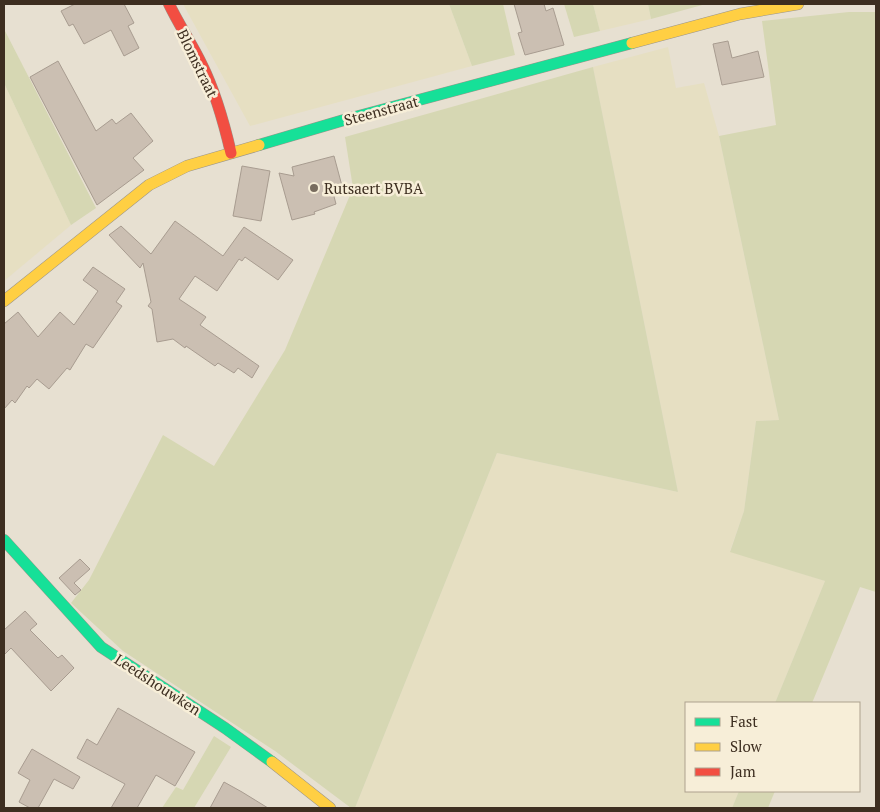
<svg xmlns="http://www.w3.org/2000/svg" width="880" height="812" font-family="'PT Serif',serif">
<rect width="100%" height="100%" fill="#e7e0d1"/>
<g fill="#e6dfc2">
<path d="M 183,4 L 449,4 L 472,66 L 250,126 Z"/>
<path d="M 593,4 L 648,4 L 651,19 L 600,31 Z"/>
<path d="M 668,47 L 676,88 L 704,83 L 719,136 L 779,420 L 756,421 L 744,511 L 730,551 L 825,581 L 775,703 L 686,703 L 686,791 L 739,791 L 732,808 L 355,808 L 497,453 L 678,492 L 593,67 Z"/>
<path d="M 4,83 L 71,225 L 4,281 Z"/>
</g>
<g fill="#d6d7b3">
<path d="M 449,4 L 503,4 L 515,55 L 472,66 Z"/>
<path d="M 564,4 L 593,4 L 600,31 L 574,37 Z"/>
<path d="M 648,4 L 706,4 L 651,19 Z"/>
<path d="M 849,12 L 876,12 L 876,592 L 860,587 L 812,703 L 775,703 L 825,581 L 730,552 L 744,511 L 756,421 L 779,420 L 719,136 L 776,125 L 762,21 Z"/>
<path d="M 4,29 L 96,208 L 71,225 L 4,83 Z"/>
<path d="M 593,67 L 678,492 L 497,453 L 355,808 L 351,808 L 275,751 L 123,651 L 71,603 L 89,580 L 163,435 L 214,466 L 285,350 L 353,188 L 345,137 Z"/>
<path d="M 214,736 L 231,747 L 194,808 L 162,808 L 176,787 L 183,790 Z"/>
<path d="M 739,791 L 775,791 L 768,808 L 732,808 Z"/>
</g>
<g fill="#cbbfb2" stroke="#a89c90">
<path d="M 75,4 L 124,4 L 134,23 L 128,26 L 139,48 L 124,56 L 111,30 L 84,44 L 73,24 L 69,26 L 61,11 Z"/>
<path d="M 514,4 L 544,4 L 546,11 L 553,8 L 564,45 L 525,55 L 518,33 L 522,32 Z"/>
<path d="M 728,41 L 732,58 L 758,51 L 764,77 L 722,85 L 713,44 Z"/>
<path d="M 58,61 L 96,131 L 112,119 L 116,124 L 131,113 L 153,141 L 133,158 L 144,170 L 97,205 L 30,77 Z"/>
<path d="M 334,156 L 342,186 L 332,189 L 336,204 L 314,212 L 315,214 L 292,220 L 279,173 L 294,176 L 292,167 Z"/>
<path d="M 242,166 L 270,171 L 261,221 L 233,216 Z"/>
<path d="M 175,221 L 223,256 L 244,227 L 293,260 L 278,280 L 245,257 L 242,261 L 239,259 L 217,291 L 195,276 L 179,299 L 206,317 L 200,325 L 259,366 L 252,378 L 238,368 L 234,373 L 218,363 L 215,366 L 186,346 L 185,348 L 173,339 L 157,342 L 152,309 L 148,306 L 151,302 L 143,263 L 140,268 L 109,235 L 121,226 L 151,254 Z"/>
<path d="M 93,267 L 125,289 L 116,302 L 122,306 L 93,348 L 86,344 L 70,370 L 67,368 L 49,389 L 37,379 L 29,388 L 27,386 L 15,403 L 12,400 L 4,409 L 4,324 L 18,312 L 38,337 L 60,312 L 74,325 L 98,291 L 83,280 Z"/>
<path d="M 80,559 L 90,569 L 74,583 L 81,590 L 75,595 L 59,578 Z"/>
<path d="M 25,611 L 37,624 L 30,630 L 58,658 L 62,655 L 74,668 L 51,691 L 11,648 L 4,655 L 4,630 Z"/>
<path d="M 118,708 L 195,752 L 175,786 L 156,775 L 137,808 L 111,808 L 125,784 L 77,758 L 87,739 L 97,745 Z"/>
<path d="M 32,749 L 80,777 L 73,789 L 54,779 L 38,808 L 30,808 L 19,802 L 30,780 L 18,773 Z"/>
<path d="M 224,782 L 242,792 L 268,808 L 210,808 Z"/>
</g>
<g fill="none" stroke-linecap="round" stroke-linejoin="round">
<g stroke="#9c958a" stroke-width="12">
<g id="fast">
<path d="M 259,145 L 344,120 L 632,43"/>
<path d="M 4,540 L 101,647 L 225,728 L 272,762"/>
</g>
</g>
<g stroke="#9c958a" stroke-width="12">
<g id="slow">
<path d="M 632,43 L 740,14 L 798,4"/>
<path d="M 4,301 L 149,185 L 187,166 L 259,145"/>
<path d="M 272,762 L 330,808"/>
</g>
</g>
<g stroke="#9c958a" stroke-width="12">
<path id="jam" d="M 169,4 C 179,25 192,44 202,65 C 216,93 224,123 231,153"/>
</g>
<use href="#fast" stroke="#16e098" stroke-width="11"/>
<use href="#slow" stroke="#ffcf43" stroke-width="11"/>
<use href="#jam" stroke="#f24e42" stroke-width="11"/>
</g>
<circle fill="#786c5e" stroke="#f7eed8" stroke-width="2" cx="314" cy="188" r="5"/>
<g text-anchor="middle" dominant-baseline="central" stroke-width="5" stroke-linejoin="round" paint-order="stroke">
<g font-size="15" fill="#3d2e20" stroke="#f7eed8">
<text transform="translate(198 63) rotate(64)">Blomstraat</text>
<text transform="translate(381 110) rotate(-15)">Steenstraat</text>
<text transform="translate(158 684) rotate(33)">Leedshouwken</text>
</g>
<g font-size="15" fill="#3d2e20" stroke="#f7eed8" text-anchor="start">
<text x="324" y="188">Rutsaert BVBA</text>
</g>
</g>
<rect width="880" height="812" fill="none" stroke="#3d2e20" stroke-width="10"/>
<rect x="685" y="702" width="175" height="90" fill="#f7eed8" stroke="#ada18e"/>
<rect x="695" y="718" width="25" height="8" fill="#16e098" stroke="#ada18e"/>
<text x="730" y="727" font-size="15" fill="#3d2e20">Fast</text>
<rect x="695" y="743" width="25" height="8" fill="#ffcf43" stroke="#ada18e"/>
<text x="730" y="752" font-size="15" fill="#3d2e20">Slow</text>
<rect x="695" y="768" width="25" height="8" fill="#f24e42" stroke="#ada18e"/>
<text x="730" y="777" font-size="15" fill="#3d2e20">Jam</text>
</svg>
